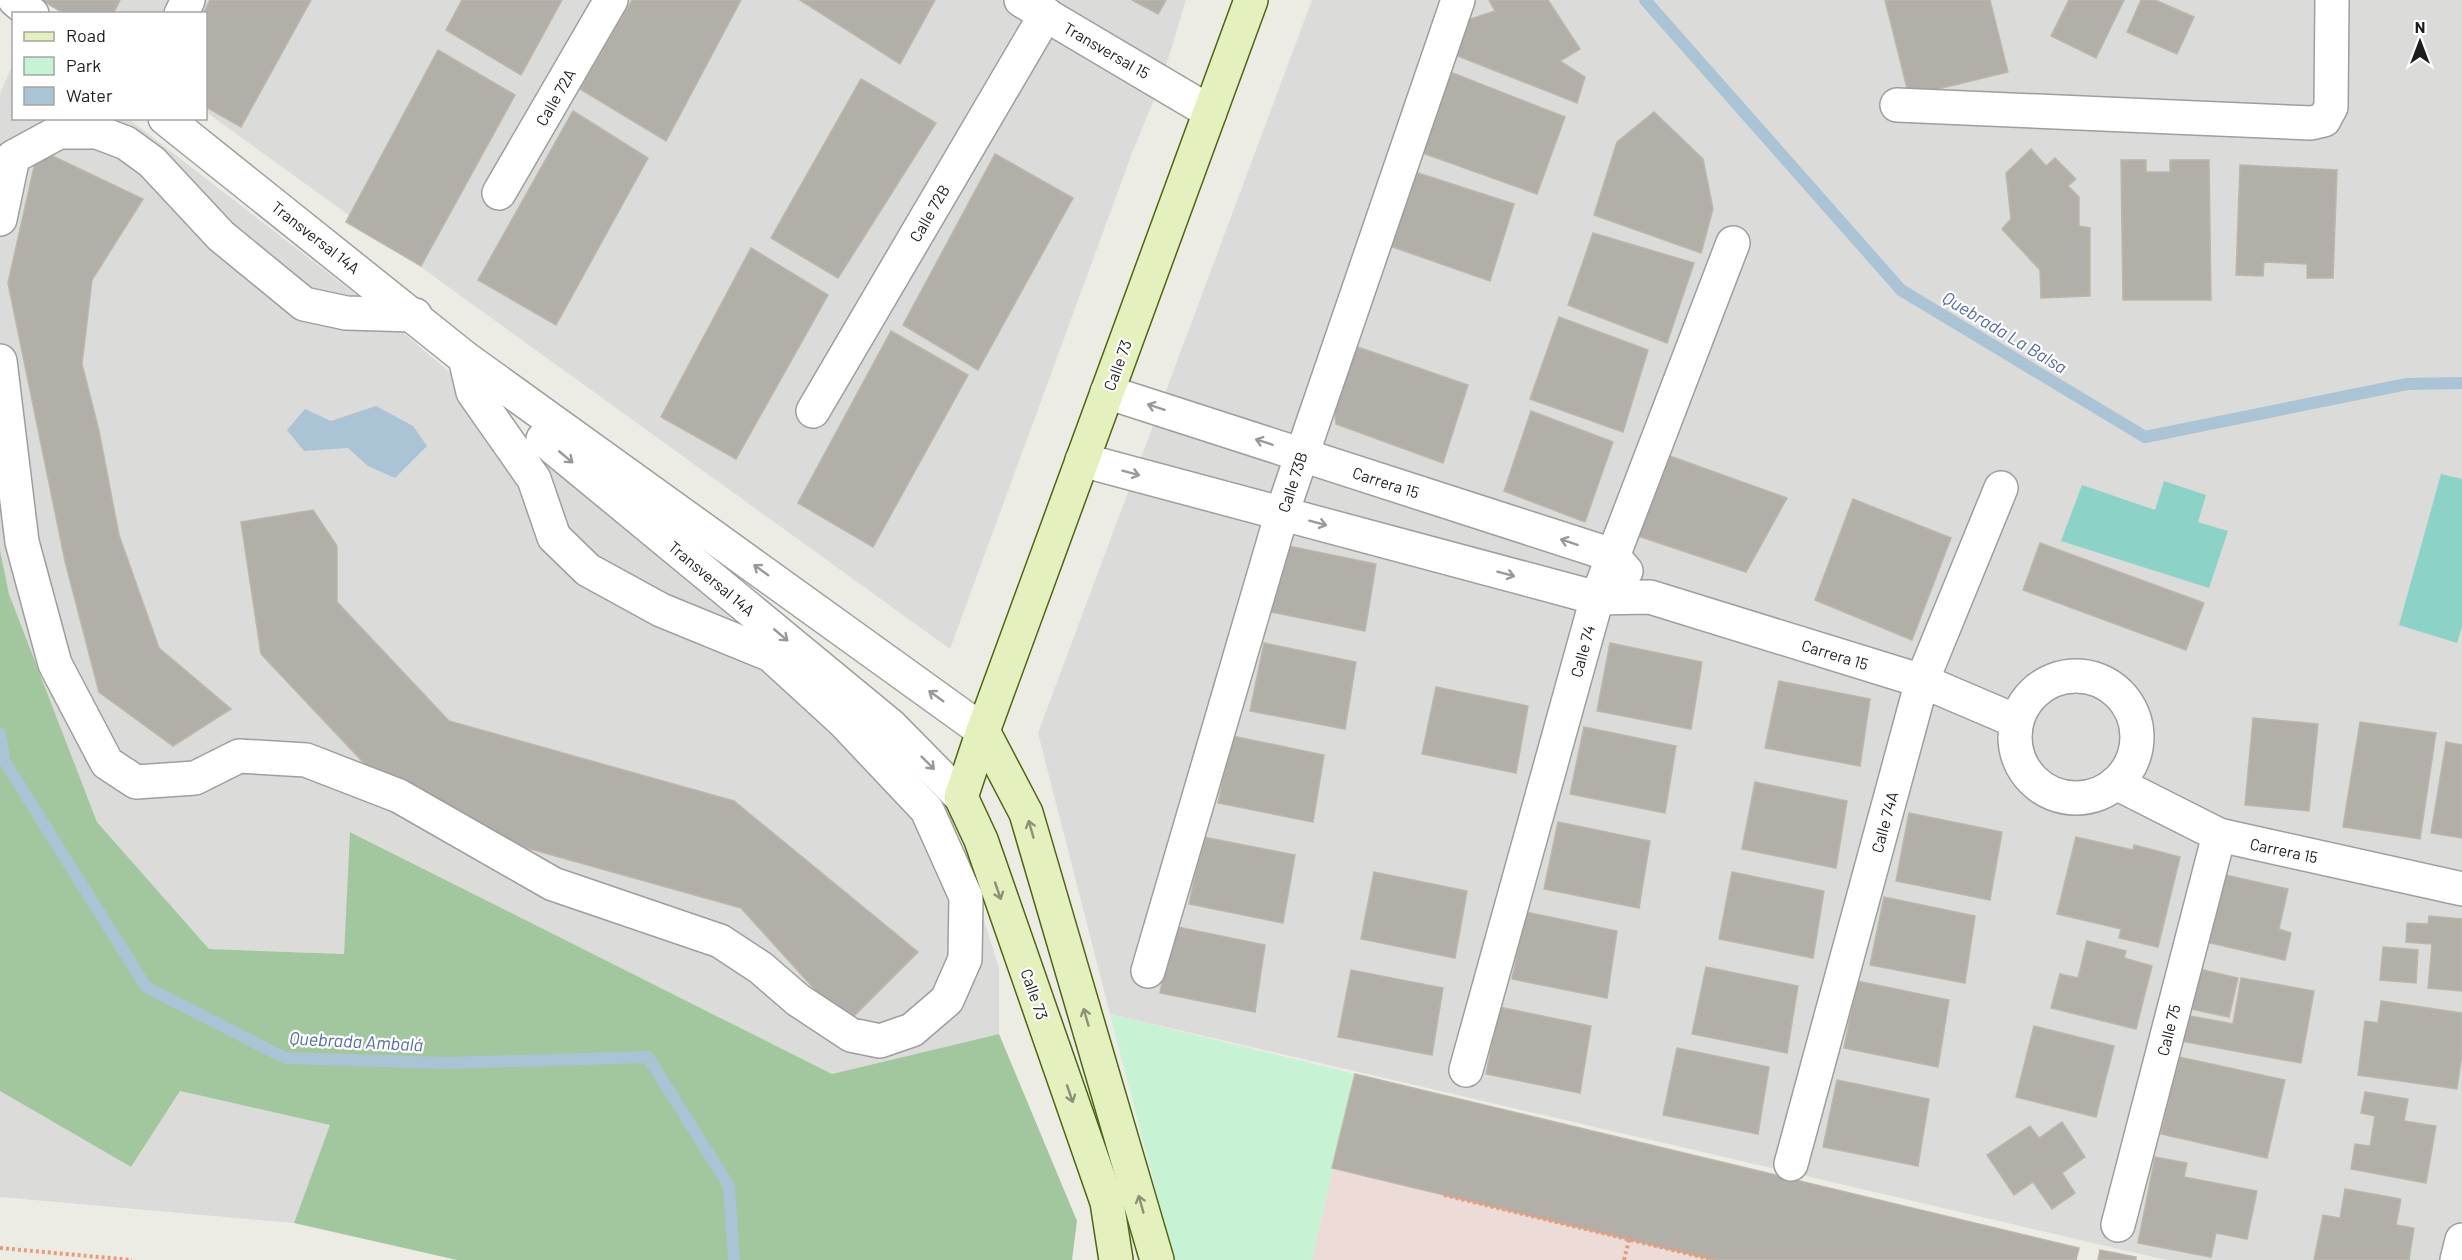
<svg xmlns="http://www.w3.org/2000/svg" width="2462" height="1260" font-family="Barlow,sans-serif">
<rect width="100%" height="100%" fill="#edece4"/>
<g fill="#dbdbda" fill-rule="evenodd">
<path d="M 50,0 L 1186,0 L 1161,82 L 1131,156 L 950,649 L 206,112 L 206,14 L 69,13 Z"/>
<path d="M 1312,0 L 2462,0 L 2462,1260 L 2166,1260 L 1110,1014 L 1038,733 ZM 2275,411 L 2150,441 L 2145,438 L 2146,437 Z"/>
<path d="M 13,68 L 14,118 L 129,119 L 381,314 L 473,392 L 541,459 L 782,651 L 951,816 L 999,968 L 999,1034 L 832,1074 L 351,832 L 344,954 L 209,949 L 97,822 L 9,594 L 0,550 L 0,94 L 10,70 Z"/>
<path d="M 0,1091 L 131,1167 L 180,1091 L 331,1125 L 294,1223 L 0,1197 Z"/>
</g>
<path fill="#ecdbd6" d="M 1355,1074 L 2079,1248 L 2076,1260 L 1312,1260 Z"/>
<path fill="#a2c79e" d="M 0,550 L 9,594 L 97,822 L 209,949 L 344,954 L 350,832 L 832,1074 L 999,1034 L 1077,1221 L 1072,1260 L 457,1260 L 294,1223 L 330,1125 L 180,1091 L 131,1167 L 0,1091 Z"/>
<path fill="#c7f2d3" d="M 1110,1014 L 1355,1074 L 1312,1260 L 1174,1260 Z"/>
<g fill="#8cd2c6">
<path d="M 2441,474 L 2462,479 L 2462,627 L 2457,643 L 2399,625 Z"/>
<path d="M 2164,481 L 2206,495 L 2198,522 L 2228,531 L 2209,588 L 2061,541 L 2082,485 L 2155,510 Z"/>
</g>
<path fill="#aac3d5" d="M 376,406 L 413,426 L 427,446 L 395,478 L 368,466 L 348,448 L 304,451 L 287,430 L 305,409 L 331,421 Z"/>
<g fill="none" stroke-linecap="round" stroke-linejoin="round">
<g stroke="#aac3d5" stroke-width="12">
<path d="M 1645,0 L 1901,290 L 2145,437 L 2407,384 L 2462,383"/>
<path d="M 0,734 L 5,762 L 146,987 L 285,1058 L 447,1063 L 648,1057 L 729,1186 L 734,1260"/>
</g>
</g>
<g fill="#b2aea8" stroke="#bdb6a9" stroke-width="1.5">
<path d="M 41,0 L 120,0 L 113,14 L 65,14 Z"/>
<path d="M 210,0 L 311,0 L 241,127 L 206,107 L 206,14 L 203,14 Z"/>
<path d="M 462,0 L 562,0 L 521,75 L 446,30 Z"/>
<path d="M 632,0 L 741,0 L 666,141 L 580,89 Z"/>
<path d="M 800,0 L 935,0 L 900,64 Z"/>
<path d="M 1132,0 L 1166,0 L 1158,14 Z"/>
<path d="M 1489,0 L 1548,0 L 1580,49 L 1560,61 L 1585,77 L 1577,103 L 1453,54 L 1470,19 L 1495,11 Z"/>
<path d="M 1885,0 L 1990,0 L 2008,72 L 1909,96 Z"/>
<path d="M 2069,0 L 2124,0 L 2096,58 L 2051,36 Z"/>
<path d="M 2141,0 L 2155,0 L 2194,17 L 2177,54 L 2127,32 Z"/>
<path d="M 438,50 L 515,95 L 421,266 L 346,222 Z"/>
<path d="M 1445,70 L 1565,117 L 1537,194 L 1417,151 Z"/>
<path d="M 861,79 L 936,123 L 838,278 L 771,238 Z"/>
<path d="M 573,111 L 648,158 L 556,325 L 478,280 Z"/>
<path d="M 1654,112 L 1703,159 L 1713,209 L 1701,253 L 1594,215 L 1617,142 Z"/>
<path d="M 38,149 L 143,199 L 92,280 L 82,364 L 99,431 L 119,535 L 159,648 L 231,709 L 173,746 L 99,692 L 65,561 L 8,283 Z"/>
<path d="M 2031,149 L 2046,166 L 2055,158 L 2076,179 L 2068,186 L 2079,197 L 2079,226 L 2090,228 L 2090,296 L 2041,298 L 2040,270 L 2002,229 L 2011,219 L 2006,173 Z"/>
<path d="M 995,154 L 1073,198 L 978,370 L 903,325 Z"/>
<path d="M 2121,160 L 2146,160 L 2146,172 L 2170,172 L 2170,160 L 2209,160 L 2211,300 L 2123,300 Z"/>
<path d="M 2240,165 L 2337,170 L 2333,278 L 2307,278 L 2307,264 L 2264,262 L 2263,276 L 2236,275 Z"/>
<path d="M 1415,172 L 1514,204 L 1490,281 L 1390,246 Z"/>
<path d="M 1593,233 L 1694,263 L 1667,343 L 1568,305 Z"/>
<path d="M 751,248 L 828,295 L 736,459 L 661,417 Z"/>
<path d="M 1559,317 L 1648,350 L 1623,432 L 1530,399 Z"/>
<path d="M 891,331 L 968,375 L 873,547 L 798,503 Z"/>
<path d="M 1346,343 L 1468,385 L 1443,463 L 1336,424 L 1333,396 Z"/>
<path d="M 1531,411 L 1613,442 L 1585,522 L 1504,491 Z"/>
<path d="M 1667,455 L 1787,498 L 1746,572 L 1635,535 Z"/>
<path d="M 1853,499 L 1951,538 L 1912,640 L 1815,600 Z"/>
<path d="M 313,510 L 337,546 L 337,602 L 449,721 L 734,801 L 918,952 L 846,1024 L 741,908 L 473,833 L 377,777 L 261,654 L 241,522 Z"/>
<path d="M 2040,543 L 2204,603 L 2186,650 L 2023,590 Z"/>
<path d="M 1284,545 L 1376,564 L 1365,631 L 1271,612 Z"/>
<path d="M 1264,643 L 1356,662 L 1345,729 L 1250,711 Z"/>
<path d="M 1610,643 L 1702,662 L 1691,729 L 1597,711 Z"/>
<path d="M 1779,681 L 1870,699 L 1860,766 L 1765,748 Z"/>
<path d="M 1436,687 L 1528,706 L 1516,773 L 1422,754 Z"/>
<path d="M 2253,718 L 2318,724 L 2309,811 L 2245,805 Z"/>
<path d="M 2360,722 L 2436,733 L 2420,839 L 2343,827 Z"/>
<path d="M 1584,727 L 1676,746 L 1665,813 L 1570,794 Z"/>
<path d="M 1232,736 L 1324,755 L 1313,822 L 1218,803 Z"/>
<path d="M 2446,742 L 2462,745 L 2462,838 L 2431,833 Z"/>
<path d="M 1755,782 L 1847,801 L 1836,868 L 1742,849 Z"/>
<path d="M 1909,813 L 2002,832 L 1990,900 L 1896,881 Z"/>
<path d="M 1558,822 L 1650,841 L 1639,908 L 1544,889 Z"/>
<path d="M 1203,837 L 1295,855 L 1283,923 L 1189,904 Z"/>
<path d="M 2076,837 L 2133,850 L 2134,845 L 2180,857 L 2158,947 L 2119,938 L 2121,929 L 2057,914 Z"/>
<path d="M 1374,872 L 1467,891 L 1455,958 L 1361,939 Z"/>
<path d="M 1732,872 L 1824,891 L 1813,958 L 1719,939 Z"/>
<path d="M 2221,874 L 2288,889 L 2279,929 L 2291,933 L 2285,960 L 2206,942 Z"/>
<path d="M 1884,897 L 1975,916 L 1965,983 L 1870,965 Z"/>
<path d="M 1526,912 L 1617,931 L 1607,998 L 1512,979 Z"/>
<path d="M 2429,916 L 2462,919 L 2462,991 L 2428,988 L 2432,944 L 2406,942 L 2407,923 L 2428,924 Z"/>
<path d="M 1173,926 L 1265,945 L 1255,1012 L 1160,993 Z"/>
<path d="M 2087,941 L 2126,951 L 2124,958 L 2152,966 L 2136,1029 L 2051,1008 L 2060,974 L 2078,978 Z"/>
<path d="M 2383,947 L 2418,950 L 2416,983 L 2380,980 Z"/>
<path d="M 1706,967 L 1798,986 L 1787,1053 L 1692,1034 Z"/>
<path d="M 2195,968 L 2238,978 L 2229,1017 L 2186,1008 Z"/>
<path d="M 1351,970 L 1443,988 L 1432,1055 L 1338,1037 Z"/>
<path d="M 2241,978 L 2314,991 L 2301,1063 L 2180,1041 L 2185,1015 L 2233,1024 Z"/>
<path d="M 1857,981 L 1949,1000 L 1938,1067 L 1844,1048 Z"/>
<path d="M 2381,1001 L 2462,1013 L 2462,1053 L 2457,1089 L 2358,1075 L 2365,1021 L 2378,1023 Z"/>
<path d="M 1499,1007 L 1591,1026 L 1580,1093 L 1486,1074 Z"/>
<path d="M 2034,1026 L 2114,1046 L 2096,1117 L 2016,1097 Z"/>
<path d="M 1677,1048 L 1769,1067 L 1758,1134 L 1663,1115 Z"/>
<path d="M 2179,1057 L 2285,1080 L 2267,1158 L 2161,1134 Z"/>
<path d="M 1355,1074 L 2079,1248 L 2076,1260 L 1714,1260 L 1332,1168 Z"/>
<path d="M 1837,1080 L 1929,1099 L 1918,1166 L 1823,1147 Z"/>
<path d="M 2365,1092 L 2408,1099 L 2404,1121 L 2436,1126 L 2426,1183 L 2351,1169 L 2355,1144 L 2370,1146 L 2375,1116 L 2361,1113 Z"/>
<path d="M 2062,1122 L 2085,1157 L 2062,1173 L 2075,1193 L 2052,1209 L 2033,1182 L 2014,1195 L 1987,1155 L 2030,1126 L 2039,1138 Z"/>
<path d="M 2155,1157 L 2187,1163 L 2184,1177 L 2257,1191 L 2247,1239 L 2216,1233 L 2211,1257 L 2138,1243 Z"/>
<path d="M 2345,1189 L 2401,1199 L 2396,1225 L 2414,1228 L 2409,1260 L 2314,1260 L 2323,1215 L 2340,1218 Z"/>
<path d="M 2100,1250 L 2136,1257 L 2136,1260 L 2098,1260 Z"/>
</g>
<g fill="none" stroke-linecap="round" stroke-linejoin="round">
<g stroke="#9e9e9e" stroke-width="36">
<g id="street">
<path d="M 15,0 L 32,14"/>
<path d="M 1021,0 L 1210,112"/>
<path d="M 181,14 L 188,0"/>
<path d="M 1897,105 L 2311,123 L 2324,120 L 2331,107 L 2332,0"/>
<path d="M 165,118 L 465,358 L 983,731"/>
<path d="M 499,193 L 611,0"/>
<path d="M 0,219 L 13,157 L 59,132 L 97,132 L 126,143 L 152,162 L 221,236 L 304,304 L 346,313 L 415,315"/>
<path d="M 0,361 L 22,542 L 55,664 L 107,763 L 136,782 L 195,778 L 239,756 L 306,760 L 399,796 L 553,884 L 720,941 L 761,968 L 798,1000 L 851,1035 L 880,1041 L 912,1030 L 947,1000 L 965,959 L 966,897 L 927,810 L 843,721 L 771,655 L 661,610 L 588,570 L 554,537 L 534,479 L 473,392 L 465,358"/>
<path d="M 1107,392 L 1612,555 L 1626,571"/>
<path d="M 813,411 L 1046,14"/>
<path d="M 543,439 L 891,726 L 961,797"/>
<path d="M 1082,460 L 1597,598 L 1650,597 L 1922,681 L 2016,721"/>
<circle cx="2076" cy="737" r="61"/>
<path d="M 2116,783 L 2219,835 L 2462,889"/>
<path d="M 1148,971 L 1282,513 L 1458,0"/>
<path d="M 1466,1070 L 1597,598 L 1733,243"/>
<path d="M 1791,1164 L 1922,681 L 2001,488"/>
<path d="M 2118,1225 L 2219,835"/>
<path d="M 2457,1260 L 2462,1240"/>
</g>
</g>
<g stroke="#4c6613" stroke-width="36">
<g id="secondary">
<path d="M 983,731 L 1026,813 L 1157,1260"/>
<path d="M 1116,1260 L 1107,1202 L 981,840 L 961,797 L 983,731 L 1251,0"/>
</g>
</g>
<g stroke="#e89c7b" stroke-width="4" stroke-dasharray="3 3" stroke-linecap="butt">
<path d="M 1444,1195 L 1714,1260"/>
<path d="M 0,1248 L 132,1260"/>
<path d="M 1624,1260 L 1629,1240"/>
</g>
<use href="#street" stroke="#fff" stroke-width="33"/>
<use href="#secondary" stroke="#e4f1bf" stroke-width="33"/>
</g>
<defs><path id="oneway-shaft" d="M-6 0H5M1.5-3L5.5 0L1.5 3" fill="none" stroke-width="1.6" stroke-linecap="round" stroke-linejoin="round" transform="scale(1.5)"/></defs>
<g stroke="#999">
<use href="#oneway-shaft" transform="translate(1156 407) rotate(-162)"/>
<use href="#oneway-shaft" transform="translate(1264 442) rotate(-162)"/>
<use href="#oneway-shaft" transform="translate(566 457) rotate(40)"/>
<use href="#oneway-shaft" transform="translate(1131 473) rotate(15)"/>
<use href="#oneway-shaft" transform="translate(1318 523) rotate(15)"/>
<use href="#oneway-shaft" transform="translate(1569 542) rotate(-162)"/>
<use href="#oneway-shaft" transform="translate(761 570) rotate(-144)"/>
<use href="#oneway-shaft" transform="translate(1506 574) rotate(15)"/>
<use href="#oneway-shaft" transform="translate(781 635) rotate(40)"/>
<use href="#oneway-shaft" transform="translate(936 696) rotate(-144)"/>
<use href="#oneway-shaft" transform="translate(928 763) rotate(45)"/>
</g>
<g stroke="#8a9276">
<use href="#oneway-shaft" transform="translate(1031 829) rotate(-106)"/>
<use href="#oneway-shaft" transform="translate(998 891) rotate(71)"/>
<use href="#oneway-shaft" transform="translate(1086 1017) rotate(-106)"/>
<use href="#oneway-shaft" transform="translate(1070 1094) rotate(71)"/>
<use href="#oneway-shaft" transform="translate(1141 1204) rotate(-106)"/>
</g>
<g text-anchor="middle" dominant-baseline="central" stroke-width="4.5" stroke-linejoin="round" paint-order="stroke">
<g font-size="16" fill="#1d1d1d" stroke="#fff">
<text transform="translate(1107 50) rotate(30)">Transversal 15</text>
<text transform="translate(555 97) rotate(-60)">Calle 72A</text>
<text transform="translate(929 213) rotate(-60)">Calle 72B</text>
<text transform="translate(316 237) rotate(38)">Transversal 14A</text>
<text transform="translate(1117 365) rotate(-70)">Calle 73</text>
<text transform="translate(1292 482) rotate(-72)">Calle 73B</text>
<text transform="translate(1386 482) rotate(18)">Carrera 15</text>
<text transform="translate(712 578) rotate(40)">Transversal 14A</text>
<text transform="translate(1582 651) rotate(-75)">Calle 74</text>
<text transform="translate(1835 654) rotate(17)">Carrera 15</text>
<text transform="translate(1884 822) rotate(-75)">Calle 74A</text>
<text transform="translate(2284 850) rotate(12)">Carrera 15</text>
<text transform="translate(1035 994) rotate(71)">Calle 73</text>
<text transform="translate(2168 1030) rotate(-76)">Calle 75</text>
</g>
<g font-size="18" font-style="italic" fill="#566ca0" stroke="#fff">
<text transform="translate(2005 332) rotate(31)">Quebrada La Balsa</text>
<text transform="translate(356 1041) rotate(3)">Quebrada Ambalá</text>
</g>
</g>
<rect x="12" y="12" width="195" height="108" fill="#ffffff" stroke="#a5a5a5" stroke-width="1.5"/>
<rect x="24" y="32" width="30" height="9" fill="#e4f1bf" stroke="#a5a5a5" stroke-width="1.5"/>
<text x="66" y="42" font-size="18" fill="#1d1d1d">Road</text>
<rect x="24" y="57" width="30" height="18" fill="#c7f2d3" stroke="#a5a5a5" stroke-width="1.5"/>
<text x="66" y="72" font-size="18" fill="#1d1d1d">Park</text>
<rect x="24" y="87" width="30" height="18" fill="#aac3d5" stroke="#a5a5a5" stroke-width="1.5"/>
<text x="66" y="102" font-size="18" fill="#1d1d1d">Water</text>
<g transform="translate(2420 42)" stroke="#ffffff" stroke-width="4.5" paint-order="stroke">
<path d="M0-4.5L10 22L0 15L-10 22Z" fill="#1d1d1d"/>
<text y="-9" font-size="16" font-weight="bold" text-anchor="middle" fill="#1d1d1d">N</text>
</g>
</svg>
